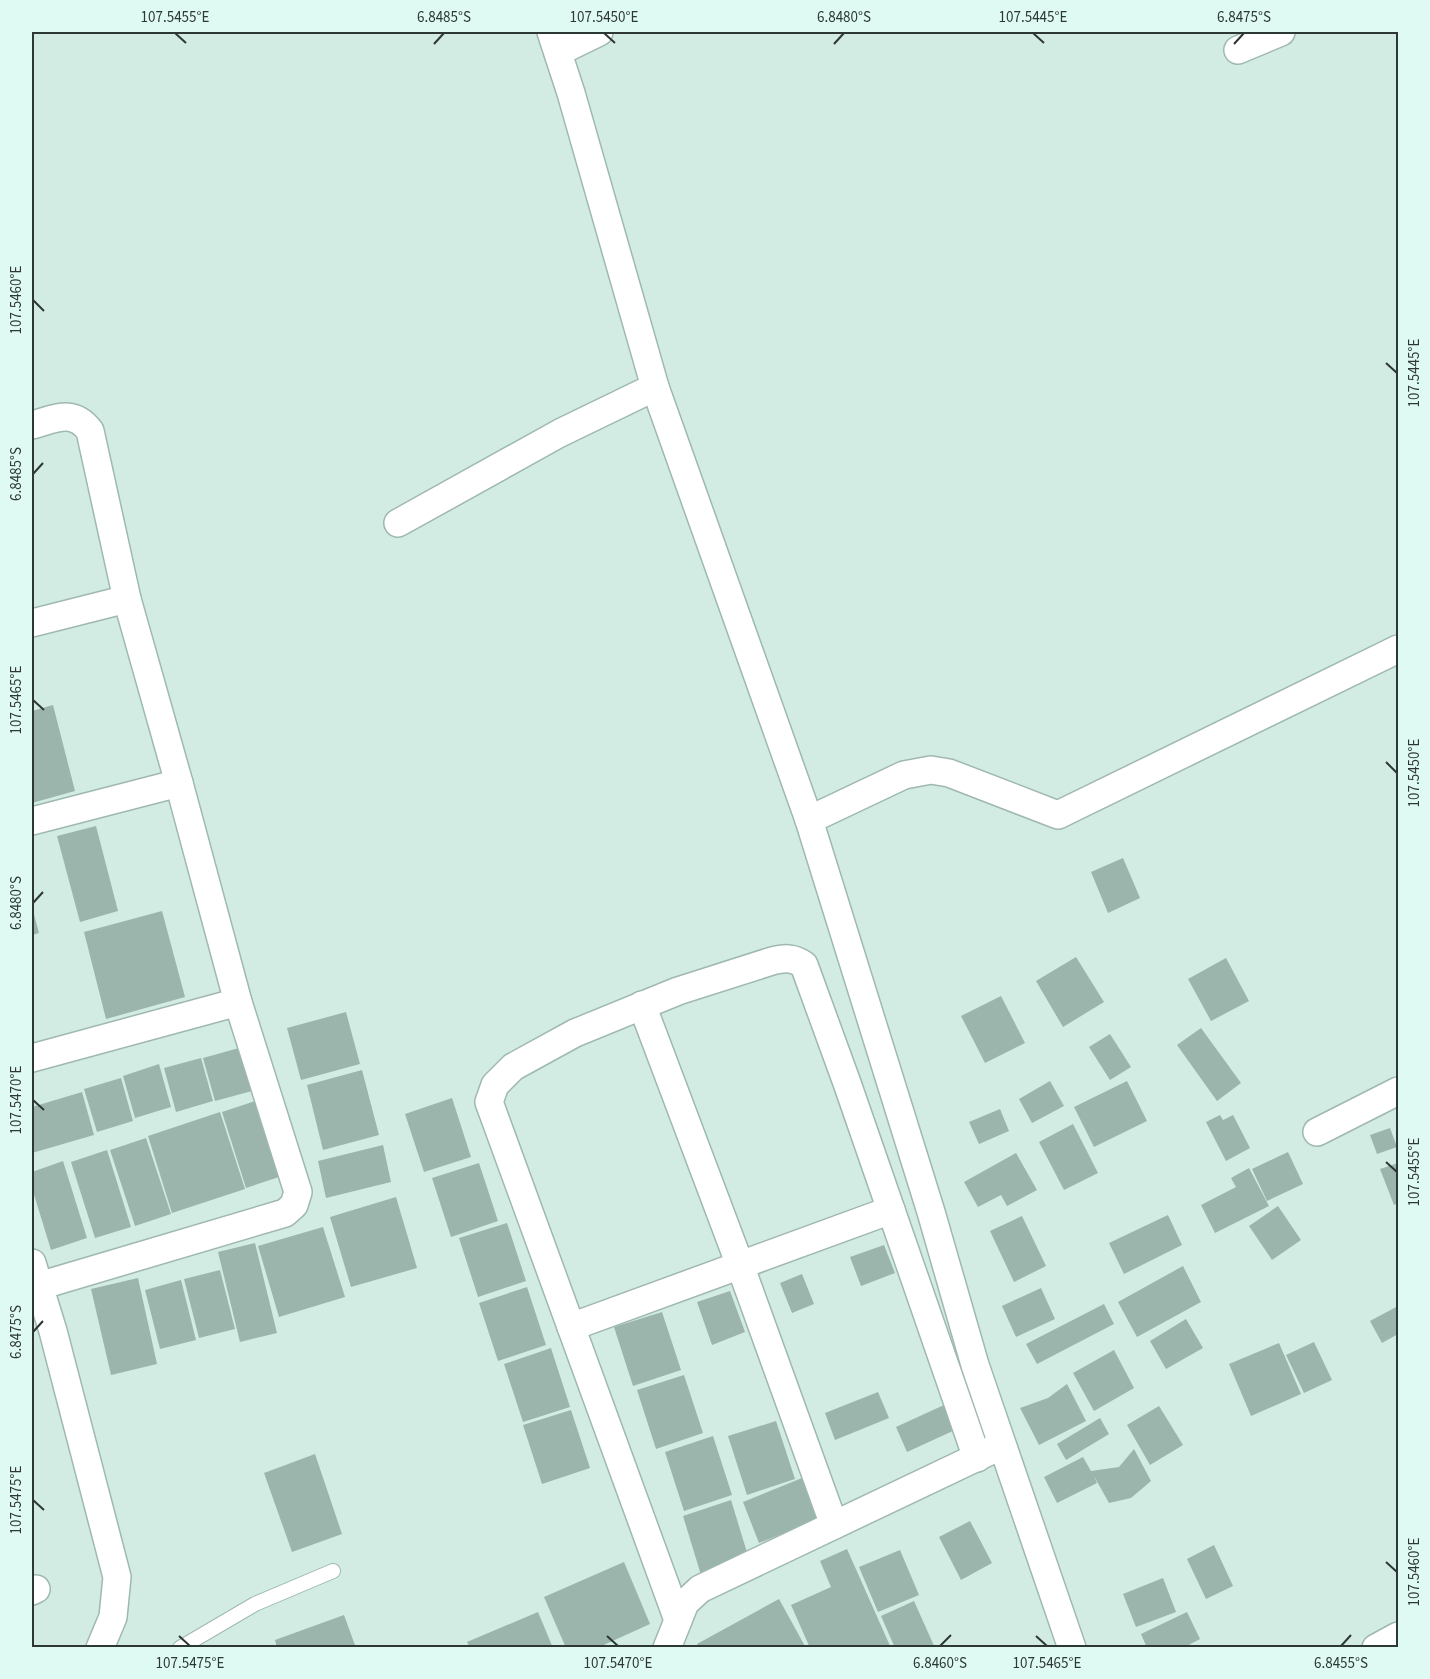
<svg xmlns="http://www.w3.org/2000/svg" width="1430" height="1679" font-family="'Source Sans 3',sans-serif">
<rect width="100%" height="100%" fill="#d2ece4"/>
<g fill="#9bb4ac">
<path d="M 53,705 L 75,791 L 32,803 L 32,711 Z"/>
<path d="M 96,826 L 118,911 L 80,922 L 57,836 Z"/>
<path d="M 1123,858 L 1140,898 L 1108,913 L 1091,872 Z"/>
<path d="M 32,907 L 39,933 L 32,935 Z"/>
<path d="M 162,911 L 185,997 L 106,1019 L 84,932 Z"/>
<path d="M 1076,957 L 1104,1002 L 1063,1027 L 1036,981 Z"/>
<path d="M 1226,958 L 1249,1001 L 1211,1021 L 1188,979 Z"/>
<path d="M 1001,996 L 1025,1043 L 985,1063 L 961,1016 Z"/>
<path d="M 346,1012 L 360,1064 L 301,1080 L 287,1028 Z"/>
<path d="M 1201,1028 L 1241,1083 L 1217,1101 L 1177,1045 Z"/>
<path d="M 1110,1034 L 1131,1067 L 1110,1080 L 1089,1047 Z"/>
<path d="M 239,1048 L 252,1091 L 215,1101 L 203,1058 Z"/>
<path d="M 201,1058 L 213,1101 L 176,1112 L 164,1068 Z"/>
<path d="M 159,1064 L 171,1107 L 135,1118 L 123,1076 Z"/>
<path d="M 362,1070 L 379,1135 L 323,1150 L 307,1085 Z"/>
<path d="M 121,1078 L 133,1121 L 97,1132 L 84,1089 Z"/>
<path d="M 1050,1081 L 1064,1106 L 1032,1123 L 1019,1099 Z"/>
<path d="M 1127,1081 L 1147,1121 L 1094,1147 L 1074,1107 Z"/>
<path d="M 82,1092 L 94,1135 L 32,1153 L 32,1107 Z"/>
<path d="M 452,1098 L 471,1157 L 424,1172 L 405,1114 Z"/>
<path d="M 258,1100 L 282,1176 L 246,1188 L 222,1112 Z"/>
<path d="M 1000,1109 L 1009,1131 L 979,1144 L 969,1122 Z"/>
<path d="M 220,1112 L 245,1189 L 172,1213 L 148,1136 Z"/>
<path d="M 1220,1115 L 1223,1120 L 1233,1115 L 1250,1148 L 1226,1161 L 1206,1122 Z"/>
<path d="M 1073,1124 L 1098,1173 L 1064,1190 L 1039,1142 Z"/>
<path d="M 1390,1128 L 1397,1147 L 1377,1154 L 1370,1135 Z"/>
<path d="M 146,1138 L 171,1214 L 135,1226 L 110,1150 Z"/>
<path d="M 383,1145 L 391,1182 L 326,1198 L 318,1161 Z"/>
<path d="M 107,1150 L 131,1227 L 95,1238 L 71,1162 Z"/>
<path d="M 1288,1152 L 1303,1184 L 1267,1201 L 1252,1169 Z"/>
<path d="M 1016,1153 L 1037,1190 L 1007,1206 L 1001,1195 L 978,1207 L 964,1182 Z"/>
<path d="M 63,1161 L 87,1238 L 51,1250 L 32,1188 L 32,1172 Z"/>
<path d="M 479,1163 L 498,1221 L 451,1237 L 432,1178 Z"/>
<path d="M 1398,1163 L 1398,1203 L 1394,1205 L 1380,1169 Z"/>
<path d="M 1249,1168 L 1269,1206 L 1215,1233 L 1201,1205 L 1236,1187 L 1231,1178 Z"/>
<path d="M 396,1197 L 417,1268 L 351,1287 L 330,1217 Z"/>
<path d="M 1278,1206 L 1301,1240 L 1272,1260 L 1249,1226 Z"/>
<path d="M 1168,1215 L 1182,1245 L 1124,1274 L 1109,1243 Z"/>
<path d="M 1022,1216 L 1046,1266 L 1014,1282 L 990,1231 Z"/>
<path d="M 507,1223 L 526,1281 L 478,1297 L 459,1238 Z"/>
<path d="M 323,1227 L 345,1297 L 279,1317 L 258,1246 Z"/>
<path d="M 255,1243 L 277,1333 L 240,1342 L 218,1252 Z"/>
<path d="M 884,1245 L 895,1273 L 861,1286 L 850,1257 Z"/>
<path d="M 1183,1266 L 1201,1302 L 1137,1337 L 1118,1302 Z"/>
<path d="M 220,1270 L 235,1329 L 199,1338 L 184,1279 Z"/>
<path d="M 802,1274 L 814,1304 L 792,1313 L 780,1283 Z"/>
<path d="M 138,1278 L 157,1364 L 111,1375 L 91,1289 Z"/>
<path d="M 181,1280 L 196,1340 L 160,1349 L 145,1290 Z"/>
<path d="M 527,1287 L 546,1345 L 498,1361 L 479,1303 Z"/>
<path d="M 1041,1288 L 1055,1319 L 1016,1337 L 1002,1306 Z"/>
<path d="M 730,1291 L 745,1332 L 712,1345 L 697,1302 Z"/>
<path d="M 1104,1304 L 1114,1324 L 1037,1364 L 1026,1344 Z"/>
<path d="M 1398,1306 L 1398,1334 L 1382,1343 L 1370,1321 Z"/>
<path d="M 662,1312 L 681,1370 L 633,1386 L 614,1327 Z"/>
<path d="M 1186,1319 L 1203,1348 L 1166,1369 L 1150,1341 Z"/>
<path d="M 1314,1342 L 1332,1380 L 1304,1393 L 1286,1355 Z"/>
<path d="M 1279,1343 L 1301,1394 L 1251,1416 L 1229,1364 Z"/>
<path d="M 551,1348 L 570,1407 L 523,1422 L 504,1364 Z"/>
<path d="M 1114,1350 L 1134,1388 L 1094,1411 L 1073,1373 Z"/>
<path d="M 684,1375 L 703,1433 L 656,1449 L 637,1390 Z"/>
<path d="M 1067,1384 L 1086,1421 L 1039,1445 L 1020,1408 L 1048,1398 Z"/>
<path d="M 878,1392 L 889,1418 L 835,1440 L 825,1413 Z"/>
<path d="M 944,1405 L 955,1430 L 907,1452 L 896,1427 Z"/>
<path d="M 1159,1406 L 1183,1445 L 1150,1465 L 1127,1425 Z"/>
<path d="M 571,1410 L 590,1468 L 542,1484 L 523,1425 Z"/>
<path d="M 1100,1418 L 1109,1434 L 1066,1460 L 1057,1444 Z"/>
<path d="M 776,1421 L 795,1479 L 747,1495 L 728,1436 Z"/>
<path d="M 713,1436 L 732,1495 L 684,1511 L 665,1452 Z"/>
<path d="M 1134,1449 L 1151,1481 L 1131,1498 L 1109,1503 L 1094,1476 L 1097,1483 L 1057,1503 L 1044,1477 L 1083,1457 L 1091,1471 L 1119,1467 Z"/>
<path d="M 315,1454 L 342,1534 L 292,1552 L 264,1473 Z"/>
<path d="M 802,1478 L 819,1519 L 759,1543 L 743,1502 Z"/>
<path d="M 731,1500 L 749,1559 L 701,1575 L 683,1516 Z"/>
<path d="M 970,1521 L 992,1563 L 961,1580 L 939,1537 Z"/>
<path d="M 1214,1545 L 1233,1586 L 1206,1599 L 1187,1559 Z"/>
<path d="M 847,1549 L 891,1648 L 810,1648 L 791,1605 L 831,1587 L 820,1561 Z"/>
<path d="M 900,1550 L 919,1595 L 878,1612 L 859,1567 Z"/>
<path d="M 624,1562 L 650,1624 L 597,1648 L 566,1648 L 544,1597 Z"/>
<path d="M 1163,1578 L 1176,1612 L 1136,1627 L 1123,1594 Z"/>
<path d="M 779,1599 L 806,1648 L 699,1648 L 697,1644 Z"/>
<path d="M 914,1601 L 935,1648 L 895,1648 L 881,1616 Z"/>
<path d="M 538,1612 L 553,1648 L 470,1648 L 467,1642 Z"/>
<path d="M 1187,1612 L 1200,1639 L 1183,1648 L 1147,1648 L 1141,1634 Z"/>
<path d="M 344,1615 L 356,1648 L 277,1648 L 275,1640 Z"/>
</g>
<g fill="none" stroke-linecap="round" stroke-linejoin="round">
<g stroke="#9fb8b0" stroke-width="16">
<path id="service" d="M 180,1648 L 255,1604 L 333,1571"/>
</g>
<g stroke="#9fb8b0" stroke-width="30">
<g id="minor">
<path d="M 551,32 L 571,93 L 655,387 L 809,820 L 931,1212 L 975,1365 L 1072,1648"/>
<path d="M 1238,50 L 1281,32"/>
<path d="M 558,52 L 599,32"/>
<path d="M 32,425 C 55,419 73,408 90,431 L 127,599 L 179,783 L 238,1002 L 298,1192 L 294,1205 L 285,1213 L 39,1286"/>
<path d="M 398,523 L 560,433 L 655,387"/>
<path d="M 32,623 L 127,599"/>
<path d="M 809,820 L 904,775 L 931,770 L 949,773 L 1058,815 L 1398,649"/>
<path d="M 32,821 L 179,783"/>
<path d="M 642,1005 L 740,1265 L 834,1525"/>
<path d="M 32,1058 L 238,1002"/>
<path d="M 1317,1132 L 1398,1091"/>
<path d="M 32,1263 L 53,1331 L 117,1577 L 113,1617 L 100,1648"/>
<path d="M 571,1327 L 891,1210"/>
<path d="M 32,1591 L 36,1589"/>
<path d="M 678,1620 L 489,1102 L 495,1085 L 513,1067 L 575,1033 L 678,991 L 772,961 C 784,958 793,957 804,965 L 847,1083 L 977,1458"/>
<path d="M 667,1648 L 685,1603 L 700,1589 L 992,1450"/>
<path d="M 1376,1648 L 1398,1636"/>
</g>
</g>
<use href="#service" stroke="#fff" stroke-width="14"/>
<use href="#minor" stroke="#fff" stroke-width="27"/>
</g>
<path fill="none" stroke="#2d3734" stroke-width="2" d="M 175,33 L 186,43M 604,33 L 615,43M 1033,33 L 1044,43M 434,44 L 444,33M 834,44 L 844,33M 1234,44 L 1244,33M 33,300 L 44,311M 1386,363 L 1397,373M 33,474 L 43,463M 33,700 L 44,710M 1386,762 L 1397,773M 33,903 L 43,892M 33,1100 L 44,1110M 1386,1162 L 1397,1172M 33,1332 L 43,1321M 33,1500 L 44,1510M 1386,1562 L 1397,1572M 179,1636 L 190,1646M 607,1636 L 618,1646M 1036,1636 L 1047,1646M 940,1646 L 951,1635M 1341,1646 L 1351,1635"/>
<rect width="1430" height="1679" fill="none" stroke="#dffaf2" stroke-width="66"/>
<rect x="33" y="33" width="1364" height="1613" fill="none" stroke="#2d3734" stroke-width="2"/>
<g font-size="15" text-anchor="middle" fill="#2d3734">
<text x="175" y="22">107.5455°E</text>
<text x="444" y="22">6.8485°S</text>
<text x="604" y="22">107.5450°E</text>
<text x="844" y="22">6.8480°S</text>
<text x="1033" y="22">107.5445°E</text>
<text x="1244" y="22">6.8475°S</text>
<text transform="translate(16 300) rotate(-90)" y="5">107.5460°E</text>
<text transform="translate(1414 373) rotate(-90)" y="5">107.5445°E</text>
<text transform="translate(16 474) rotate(-90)" y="5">6.8485°S</text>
<text transform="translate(16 700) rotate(-90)" y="5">107.5465°E</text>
<text transform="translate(1414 773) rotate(-90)" y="5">107.5450°E</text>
<text transform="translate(16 903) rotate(-90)" y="5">6.8480°S</text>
<text transform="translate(16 1100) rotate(-90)" y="5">107.5470°E</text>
<text transform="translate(1414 1172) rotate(-90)" y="5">107.5455°E</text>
<text transform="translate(16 1332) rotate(-90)" y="5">6.8475°S</text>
<text transform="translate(16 1500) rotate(-90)" y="5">107.5475°E</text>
<text transform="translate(1414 1572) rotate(-90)" y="5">107.5460°E</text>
<text x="190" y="1668">107.5475°E</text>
<text x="618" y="1668">107.5470°E</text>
<text x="940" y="1668">6.8460°S</text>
<text x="1047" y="1668">107.5465°E</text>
<text x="1341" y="1668">6.8455°S</text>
</g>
</svg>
